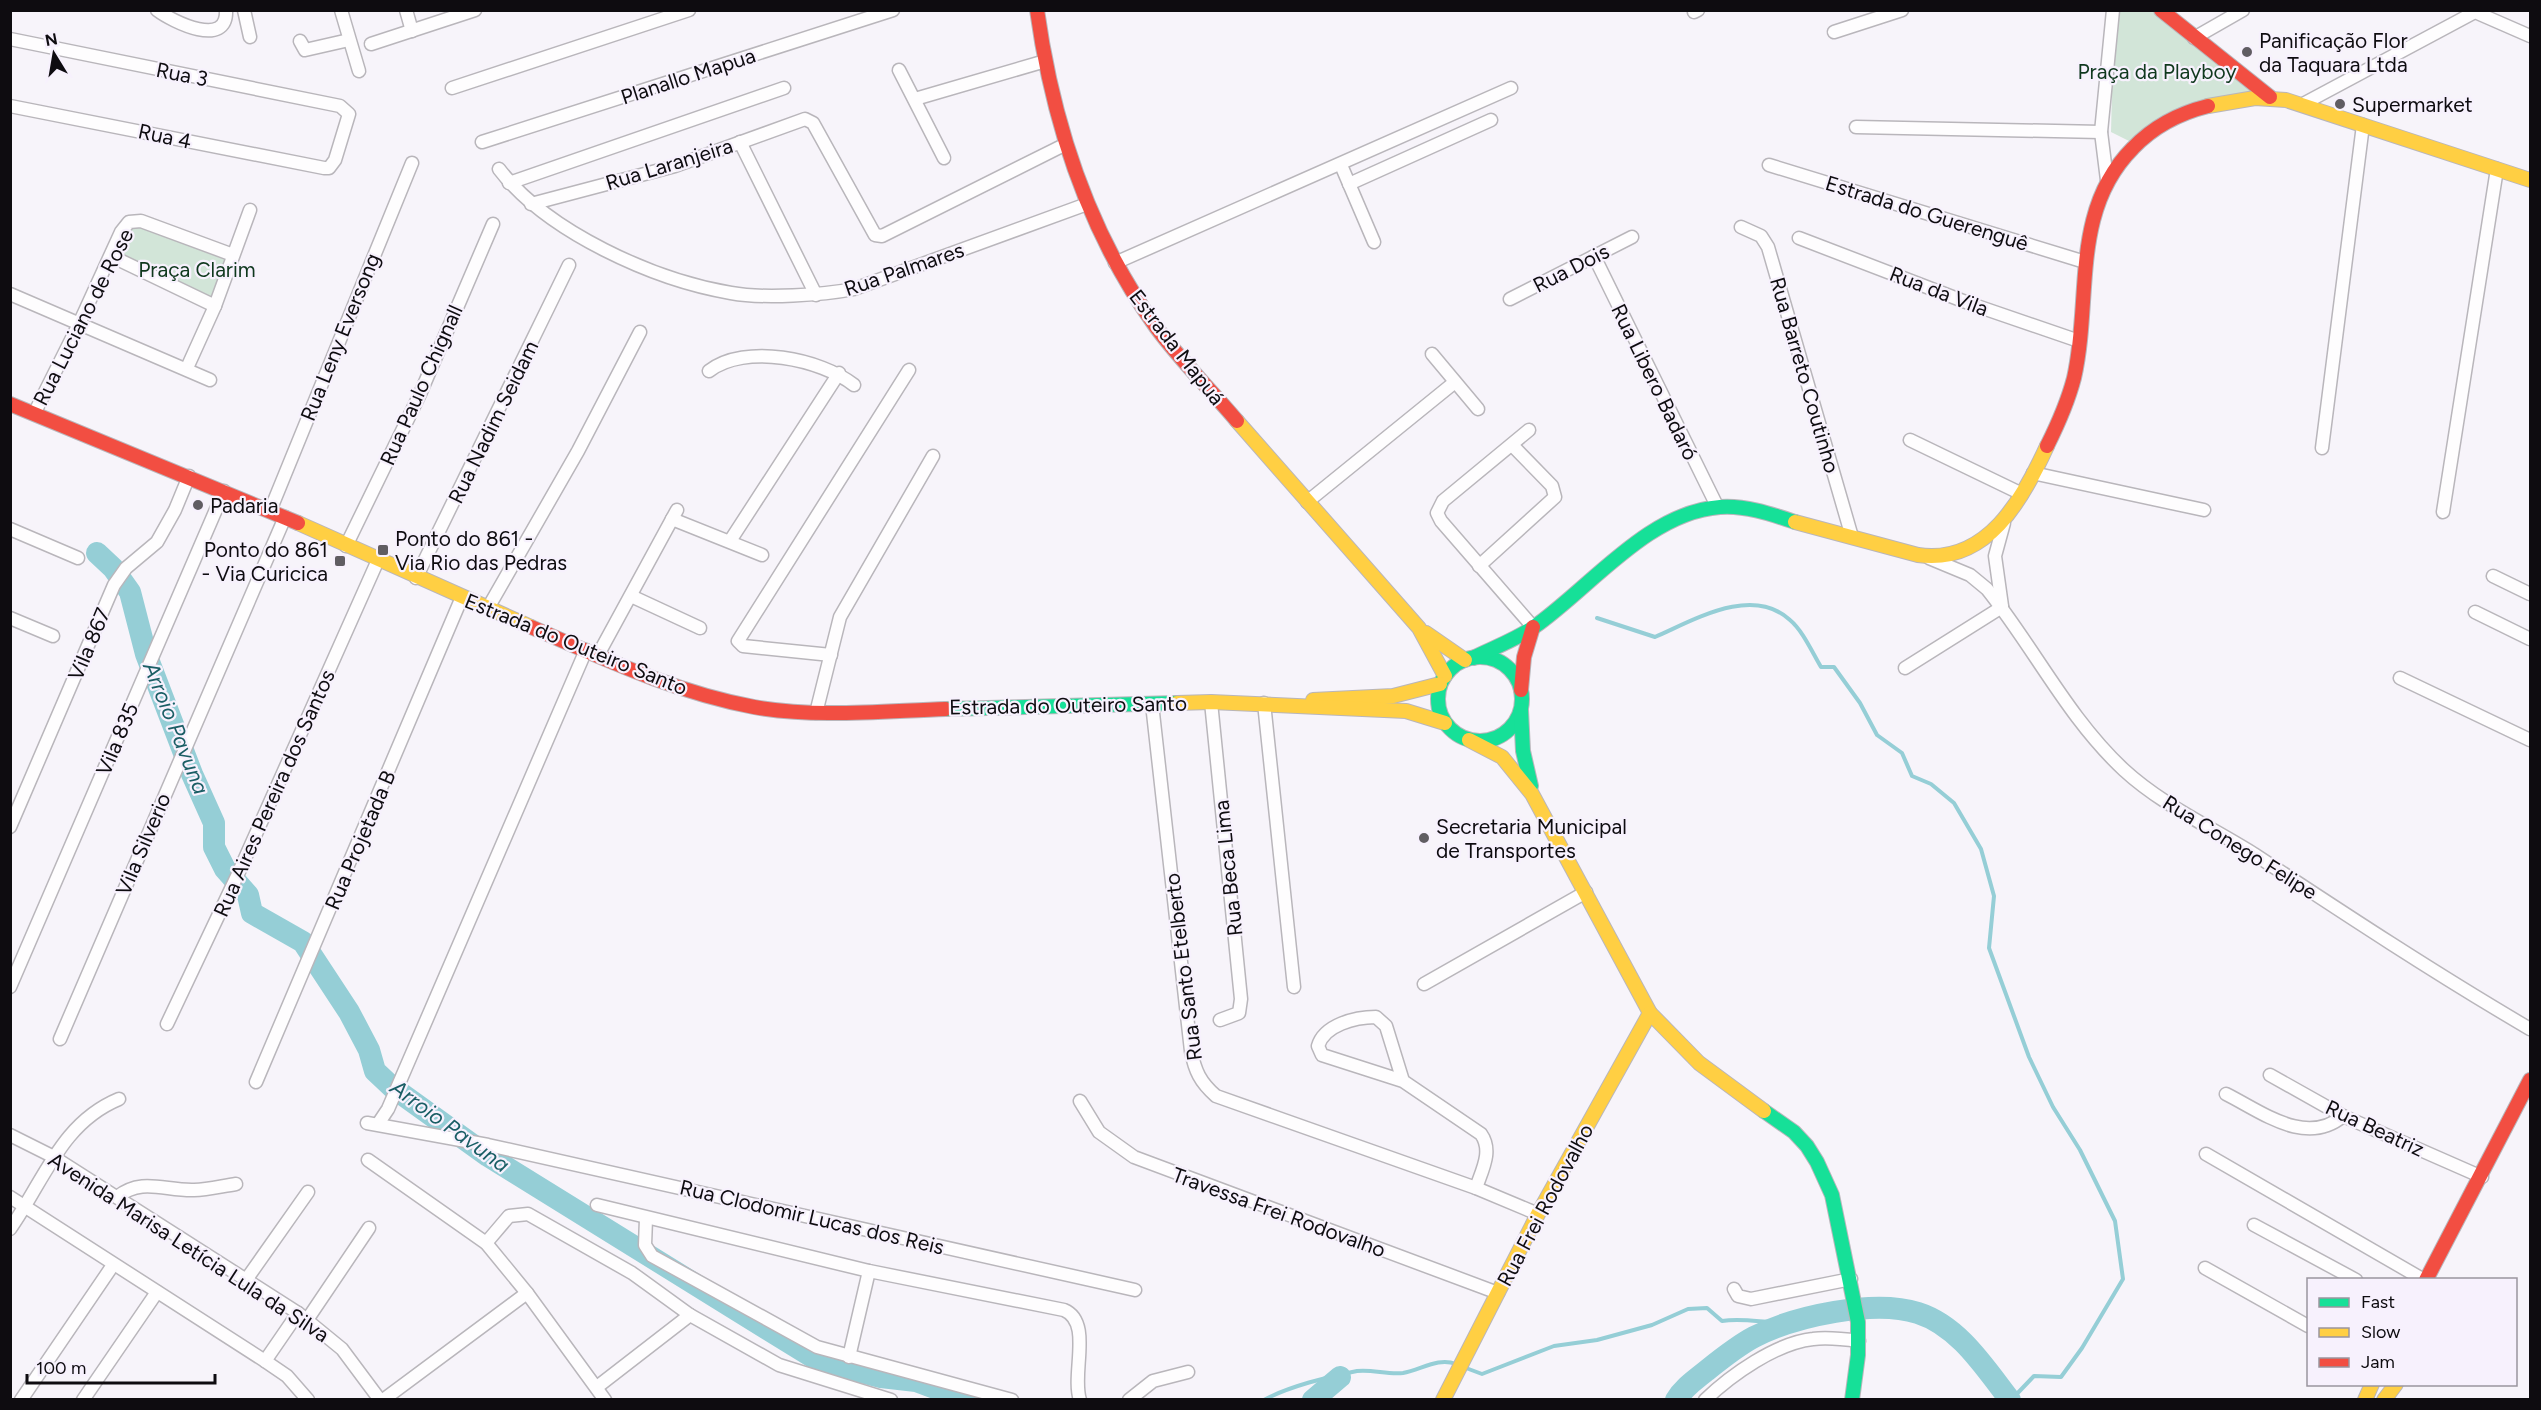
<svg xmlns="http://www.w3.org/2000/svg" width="2541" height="1410" font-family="Figtree,sans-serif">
<rect width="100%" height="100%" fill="#f7f4fa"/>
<g fill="#d2e5d8">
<path d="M 2114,11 L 2155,11 L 2258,93 L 2244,93 L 2135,144 L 2111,132 Z"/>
<path d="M 129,222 L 233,255 L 215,306 L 111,256 Z"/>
</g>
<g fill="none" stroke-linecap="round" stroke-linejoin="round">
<g stroke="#95ced6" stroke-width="4">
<path d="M 1597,618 L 1655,637 C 1694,620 1752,585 1790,620 C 1803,631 1812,652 1821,667 L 1834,667 L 1860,703 L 1877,735 L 1902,753 L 1912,776 L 1931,784 L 1954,803 L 1981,849 L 1994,896 L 1989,948 L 2029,1057 L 2053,1107 L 2080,1150 L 2115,1221 L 2123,1279 L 2082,1348 L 2061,1377 L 2034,1376 L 2011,1400"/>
<path d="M 1466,1368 L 1482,1374 L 1554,1346 L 1597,1340 L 1652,1325 L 1688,1309 L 1707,1308 L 1722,1321 C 1747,1317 1769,1325 1794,1322"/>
<path d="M 1264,1400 C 1287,1387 1330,1376 1357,1371 C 1372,1369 1388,1375 1403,1373 C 1421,1370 1438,1357 1456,1364"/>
</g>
<g stroke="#95ced6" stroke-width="22">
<path d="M 97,553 L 113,568 L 130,592 L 146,654 L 192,774 L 214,823 L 214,847 L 225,869 L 248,895 L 252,913 L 303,942 L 349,1012 L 369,1050 L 375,1071 L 392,1087 L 488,1156 L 819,1361 L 881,1377 L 916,1381 L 967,1400"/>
<path d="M 1313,1400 L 1340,1377"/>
<path d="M 1676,1400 C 1683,1388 1695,1380 1706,1371 C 1721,1359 1737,1346 1754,1337 C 1795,1316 1874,1299 1918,1313 C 1959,1326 1985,1368 2010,1400"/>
</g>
<g stroke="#b9b6bb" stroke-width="15">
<g id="street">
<path d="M 157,10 C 173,22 228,49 226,10"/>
<path d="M 244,10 L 250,37"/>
<path d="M 341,10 L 359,71"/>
<path d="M 406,10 L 412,31"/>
<path d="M 1694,12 L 1698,10"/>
<path d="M 1834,32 L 1902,10"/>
<path d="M 2194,38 L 2243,10"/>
<path d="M 10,39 L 340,106 L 349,114 L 335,160 L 329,168 L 324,168 L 10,106"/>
<path d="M 300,41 L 305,50 L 349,40"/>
<path d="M 371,44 L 475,10"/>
<path d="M 899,70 L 944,158"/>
<path d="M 452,88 L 689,10"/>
<path d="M 915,99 L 1042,62"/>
<path d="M 2303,104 L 2475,12 L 2530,36"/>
<path d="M 1856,127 L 2101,132"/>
<path d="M 482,142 L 893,10"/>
<path d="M 740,142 L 816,295"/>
<path d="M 1341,165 L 1374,242"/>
<path d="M 1769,165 L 2085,262"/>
<path d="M 499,169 C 547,232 654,280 731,293 C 764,299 822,295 854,289 L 1087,204"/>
<path d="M 2107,180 L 2101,132 L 2113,10"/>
<path d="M 509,183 L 784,88"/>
<path d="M 1349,184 L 1491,120"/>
<path d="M 531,204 L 675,166 L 805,119 L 813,123 L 875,235 L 882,236 L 1064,145"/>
<path d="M 1741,227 L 1761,236 L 1768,247 L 1852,537"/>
<path d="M 1799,238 L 1971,304 L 2079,341"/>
<path d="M 111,256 L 215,306"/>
<path d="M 1594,256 L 1717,506"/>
<path d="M 1115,263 L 1511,88"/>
<path d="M 10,294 L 210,380"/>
<path d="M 1510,299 L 1632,237"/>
<path d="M 1432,354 L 1478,409"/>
<path d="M 187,368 L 215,306 L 250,210"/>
<path d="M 709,371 C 745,343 821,359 854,385"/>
<path d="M 34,414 L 79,324 L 121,232 L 129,222 L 141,221 L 233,255"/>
<path d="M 1529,430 L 1443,501 L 1437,513 L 1441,521 L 1533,627"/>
<path d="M 1910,440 L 2022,494"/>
<path d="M 2322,448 L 2363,125"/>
<path d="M 2033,473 L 2204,510"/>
<path d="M 1307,502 L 1455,382"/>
<path d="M 270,511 L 412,163"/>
<path d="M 2443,512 L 2497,169"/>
<path d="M 672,519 L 762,555"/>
<path d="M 10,529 L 78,558"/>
<path d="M 730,541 L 839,373"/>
<path d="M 346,546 L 420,394 L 493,224"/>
<path d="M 1929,558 L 1970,575 L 1987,589 C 2035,649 2068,718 2124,770 C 2162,805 2211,827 2254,854 C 2345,914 2436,974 2530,1029"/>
<path d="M 1479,566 L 1555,497 L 1552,486 L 1512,445"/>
<path d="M 2493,576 L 2530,594"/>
<path d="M 416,578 L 569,265"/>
<path d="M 631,596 L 700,628"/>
<path d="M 2002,606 L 1995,556 L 2004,523"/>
<path d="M 488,608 L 578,451 L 640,332"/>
<path d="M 2475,612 L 2530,639"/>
<path d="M 10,618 L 53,636"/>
<path d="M 598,655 L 677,510"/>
<path d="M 831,655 L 743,646 L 738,641 L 909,370"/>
<path d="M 1905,668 L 2002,607"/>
<path d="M 2400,678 L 2530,740"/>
<path d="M 1211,702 L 1241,999 L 1239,1013 L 1220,1020"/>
<path d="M 1264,703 L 1294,987"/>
<path d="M 1152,704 L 1191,1051 C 1195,1071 1200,1082 1216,1096 L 1476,1188 L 1538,1214"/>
<path d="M 816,713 L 840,617 L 933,456"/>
<path d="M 10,827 L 114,585 L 126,568 L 157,542 L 175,510 L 189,476"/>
<path d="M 1424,984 L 1586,892"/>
<path d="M 10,987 L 224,491"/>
<path d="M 167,1024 L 238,874 L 378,560"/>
<path d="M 60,1039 L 285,517"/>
<path d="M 2270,1075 L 2343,1116 L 2482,1177"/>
<path d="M 1403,1081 L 1386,1026 L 1376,1017 C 1355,1017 1324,1025 1318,1046 L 1322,1055 L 1403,1081 L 1481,1134 C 1493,1151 1482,1170 1476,1188"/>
<path d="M 256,1082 L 462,597"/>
<path d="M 2226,1094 C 2262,1112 2306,1147 2343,1116"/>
<path d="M 1080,1101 L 1099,1132 L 1134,1157 L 1498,1293"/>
<path d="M 367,1123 L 488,1145 L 1135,1290"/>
<path d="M 378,1124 L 388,1109 L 586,650"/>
<path d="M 10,1135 L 52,1156 L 298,1313 L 342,1349 L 380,1400"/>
<path d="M 2206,1154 L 2424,1280"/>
<path d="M 368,1160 L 486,1243 L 527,1293 L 605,1400"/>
<path d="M 10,1197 L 265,1361 L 287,1376 L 308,1400"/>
<path d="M 117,1197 C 142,1177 165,1191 194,1190 C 208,1190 222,1186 236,1184"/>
<path d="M 597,1205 L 869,1271 L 1064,1310 C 1093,1322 1071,1374 1080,1400"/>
<path d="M 646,1219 L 645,1245 L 652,1256 L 817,1347 L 1012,1400"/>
<path d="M 2254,1225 L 2356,1280"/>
<path d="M 10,1229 C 44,1181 61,1123 119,1099"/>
<path d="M 486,1243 L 509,1216 L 528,1214 L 632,1273 L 690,1315 L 779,1365 L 891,1400"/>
<path d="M 2205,1268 L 2308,1326"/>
<path d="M 246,1280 L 308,1192"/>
<path d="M 1734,1289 L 1738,1296 L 1751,1299 L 1851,1279"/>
<path d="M 307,1320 L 369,1228"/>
<path d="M 849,1357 L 869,1271"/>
<path d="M 265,1361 L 298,1313"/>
<path d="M 597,1387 L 690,1315"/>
<path d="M 21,1400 L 113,1265"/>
<path d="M 83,1400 L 157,1292"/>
<path d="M 383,1400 L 527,1293"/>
<path d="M 1129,1400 L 1153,1381 L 1188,1372"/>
<path d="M 1705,1400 C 1731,1375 1776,1343 1813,1339 C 1828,1337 1844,1339 1859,1341"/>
</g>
</g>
<g stroke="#b9b6bb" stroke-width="16">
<g id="fast">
<circle cx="1480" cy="699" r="42"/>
<path d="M 1473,658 C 1493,648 1515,640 1534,627 C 1590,588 1648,512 1720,507 C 1745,505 1771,514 1795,522"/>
<path d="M 946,709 L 1177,703"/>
<path d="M 1521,710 L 1523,751 L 1531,786"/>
<path d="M 1764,1111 L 1794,1132 L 1807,1146 L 1817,1162 L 1832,1195 L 1858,1322 L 1858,1355 L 1852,1400"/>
</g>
</g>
<g stroke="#b9b6bb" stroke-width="16">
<g id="slow">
<path d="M 2208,106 L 2255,98 L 2286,100 L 2530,180"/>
<path d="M 1237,421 L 1419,628 L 1445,676"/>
<path d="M 1795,522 L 1918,555 C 1987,565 2023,499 2047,446"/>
<path d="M 298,523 L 531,627"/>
<path d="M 1426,633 L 1465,660"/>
<path d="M 1313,700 L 1393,696 L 1440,684"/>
<path d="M 1177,703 L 1211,702 L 1406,711 L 1445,723"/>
<path d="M 1469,740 L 1502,757 L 1532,794 L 1650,1013 L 1699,1063 L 1764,1111"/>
<path d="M 1443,1400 L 1538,1214 L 1650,1013"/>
<path d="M 2365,1400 L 2372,1384"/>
<path d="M 2384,1400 L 2396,1384"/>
</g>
</g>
<g stroke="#b9b6bb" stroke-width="16">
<g id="jam">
<path d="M 1037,10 C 1053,125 1088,232 1156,327 C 1180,360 1211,390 1237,421"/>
<path d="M 2161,10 L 2270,97"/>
<path d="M 10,404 L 298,523"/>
<path d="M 2047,446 C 2058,424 2068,401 2074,378 C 2092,299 2070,211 2133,148 C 2153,127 2180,113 2208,106"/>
<path d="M 531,627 C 605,659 674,692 754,707 C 816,718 883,711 946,709"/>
<path d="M 1521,690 L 1524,657 L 1533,627"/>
<path d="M 2426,1280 L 2530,1080"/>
</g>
</g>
<use href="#street" stroke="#fefdfe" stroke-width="12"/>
<use href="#fast" stroke="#16e098" stroke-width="14"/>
<use href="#slow" stroke="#ffcf43" stroke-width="14"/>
<use href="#jam" stroke="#f24e42" stroke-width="14"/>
</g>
<g fill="#605d62" stroke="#f7f1fd" stroke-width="2">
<circle cx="2247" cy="52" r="6"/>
<circle cx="2340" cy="104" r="6"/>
<circle cx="198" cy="505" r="6"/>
<rect x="377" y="544" width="12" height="12" rx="3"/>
<rect x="334" y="555" width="12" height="12" rx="3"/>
<circle cx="1424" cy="838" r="6"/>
</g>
<g text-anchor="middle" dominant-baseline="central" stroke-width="4.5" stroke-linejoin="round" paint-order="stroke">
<g font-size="21" fill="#0e0c10" stroke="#f7f1fd" text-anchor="start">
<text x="2259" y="40">Panificação Flor<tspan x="2259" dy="24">da Taquara Ltda</tspan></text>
<text x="2352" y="104">Supermarket</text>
<text x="210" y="505">Padaria</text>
<text x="395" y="538">Ponto do 861 -<tspan x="395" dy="24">Via Rio das Pedras</tspan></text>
<text x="328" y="549" text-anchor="end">Ponto do 861<tspan x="328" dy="24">- Via Curicica</tspan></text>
<text x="1436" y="826">Secretaria Municipal<tspan x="1436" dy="24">de Transportes</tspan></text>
</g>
<g font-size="21" fill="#0f381d" stroke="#f7f1fd">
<text x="2157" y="71">Praça da Playboy</text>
<text x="197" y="269">Praça Clarim</text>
</g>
<g font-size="21" fill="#0e0c10" stroke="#f7f1fd">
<text transform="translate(182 74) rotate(11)">Rua 3</text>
<text transform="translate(688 76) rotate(-18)">Planallo Mapua</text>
<text transform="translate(165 136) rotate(12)">Rua 4</text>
<text transform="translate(669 164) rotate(-17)">Rua Laranjeira</text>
<text transform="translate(1927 213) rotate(17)">Estrada do Guerenguê</text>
<text transform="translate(1571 268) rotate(-27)">Rua Dois</text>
<text transform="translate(904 269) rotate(-19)">Rua Palmares</text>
<text transform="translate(1939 291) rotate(21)">Rua da Vila</text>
<text transform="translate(83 317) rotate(-63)">Rua Luciano de Rose</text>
<text transform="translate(340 337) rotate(-68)">Rua Leny Eversong</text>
<text transform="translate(1177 347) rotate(52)">Estrada Mapuá</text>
<text transform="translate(1805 375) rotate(74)">Rua Barreto Coutinho</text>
<text transform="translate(1655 382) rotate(64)">Rua Libero Badaró</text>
<text transform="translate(421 385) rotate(-66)">Rua Paulo Chignall</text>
<text transform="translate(493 422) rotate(-64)">Rua Nadim Seidam</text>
<text transform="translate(89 644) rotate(-67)">Vila 867</text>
<text transform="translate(576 644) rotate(22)">Estrada do Outeiro Santo</text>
<text transform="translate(1068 705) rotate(-1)">Estrada do Outeiro Santo</text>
<text transform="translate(117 739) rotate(-67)">Vila 835</text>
<text transform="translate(274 793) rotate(-66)">Rua Aires Pereira dos Santos</text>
<text transform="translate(360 840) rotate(-67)">Rua Projetada B</text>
<text transform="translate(143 844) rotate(-67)">Vila Silverio</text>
<text transform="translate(2240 847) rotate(32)">Rua Conego Felipe</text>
<text transform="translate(1228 868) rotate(-96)">Rua Beca Lima</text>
<text transform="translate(1183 967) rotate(-97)">Rua Santo Etelberto</text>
<text transform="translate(2375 1128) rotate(25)">Rua Beatriz</text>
<text transform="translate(1545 1205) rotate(-62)">Rua Frei Rodovalho</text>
<text transform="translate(1279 1212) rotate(20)">Travessa Frei Rodovalho</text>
<text transform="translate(812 1217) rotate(13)">Rua Clodomir Lucas dos Reis</text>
<text transform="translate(189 1247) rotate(33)">Avenida Marisa Letícia Lula da Silva</text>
</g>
<g font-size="22" font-style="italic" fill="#1a5e65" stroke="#f7f1fd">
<text transform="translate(176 728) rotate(68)">Arroio Pavuna</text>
<text transform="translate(450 1126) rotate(36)">Arroio Pavuna</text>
</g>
</g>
<rect width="2541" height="1410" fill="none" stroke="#0e0c10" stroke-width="24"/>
<rect x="2307" y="1278" width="210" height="108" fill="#f7f1fd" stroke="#9a959e" stroke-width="1.5"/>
<rect x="2319" y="1298" width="30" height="9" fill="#16e098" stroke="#9a959e" stroke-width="1.5"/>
<text x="2361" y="1308" font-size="18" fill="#0e0c10">Fast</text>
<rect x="2319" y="1328" width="30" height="9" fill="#ffcf43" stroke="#9a959e" stroke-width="1.5"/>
<text x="2361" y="1338" font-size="18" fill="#0e0c10">Slow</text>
<rect x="2319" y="1358" width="30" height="9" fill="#f24e42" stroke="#9a959e" stroke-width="1.5"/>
<text x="2361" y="1368" font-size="18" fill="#0e0c10">Jam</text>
<g transform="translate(54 54) rotate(349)" stroke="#f7f1fd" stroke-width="4.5" paint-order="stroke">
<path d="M0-4.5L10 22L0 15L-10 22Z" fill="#0e0c10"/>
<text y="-9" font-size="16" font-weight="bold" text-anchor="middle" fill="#0e0c10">N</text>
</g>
<path d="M27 1374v9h188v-9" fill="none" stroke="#0e0c10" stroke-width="3"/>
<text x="36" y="1374" font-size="18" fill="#0e0c10" stroke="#f7f1fd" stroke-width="4.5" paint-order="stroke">100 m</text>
</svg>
